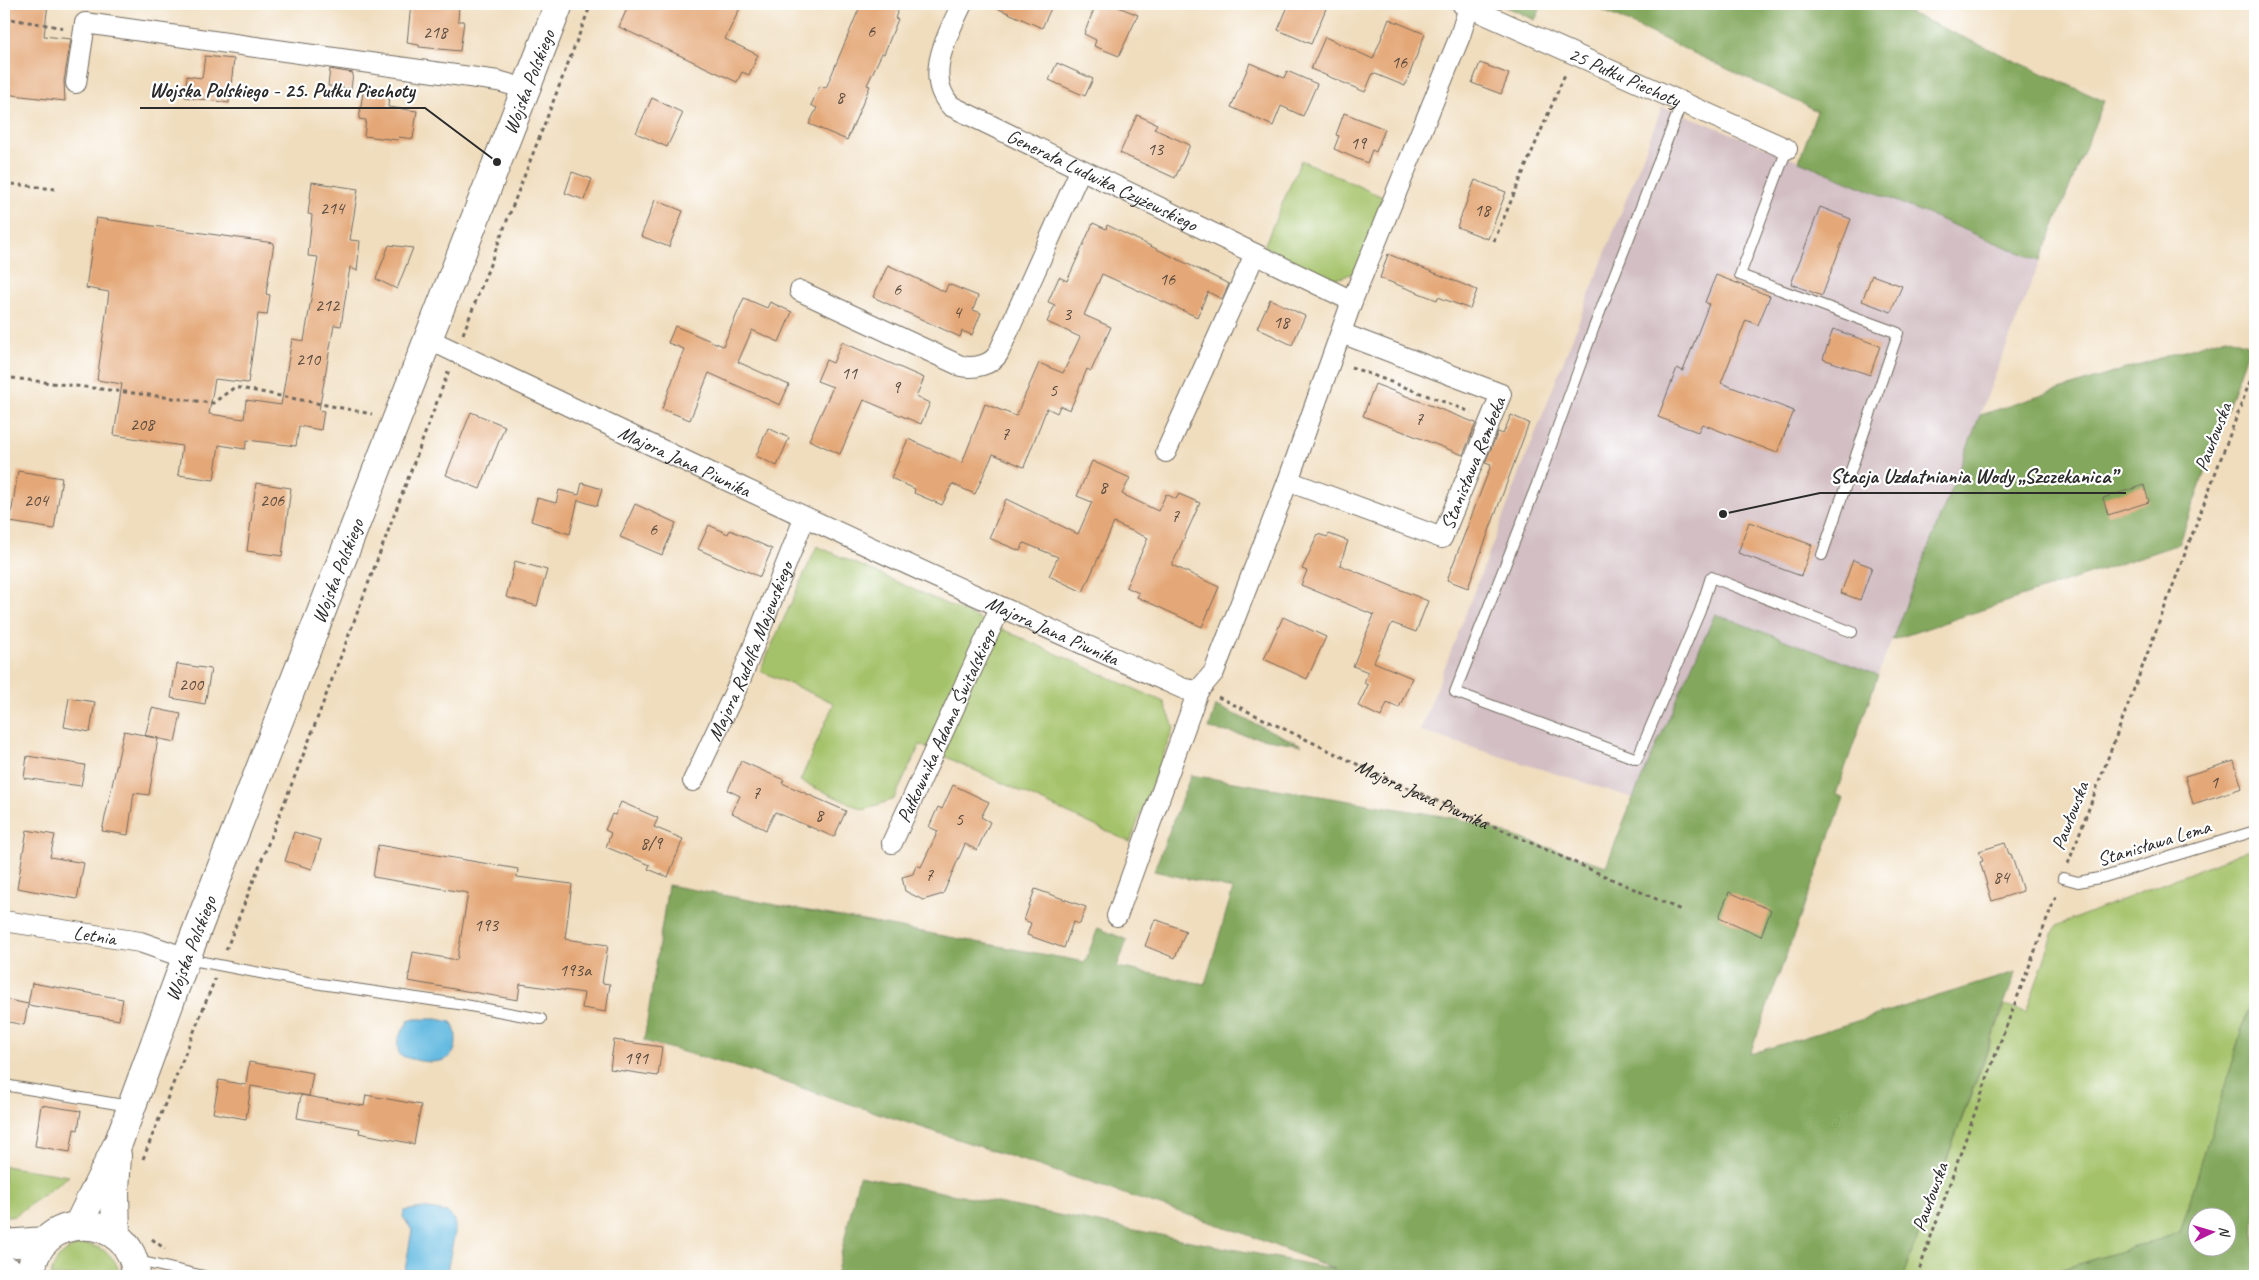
<svg xmlns="http://www.w3.org/2000/svg" width="2259" height="1280" font-family="Caveat,sans-serif">
<rect width="100%" height="100%" fill="#fff"/>
<filter id="ink" filterUnits="userSpaceOnUse"><feTurbulence type="fractalNoise" baseFrequency=".02" numOctaves="2"/><feDisplacementMap in="SourceGraphic" scale="10" xChannelSelector="R" yChannelSelector="G"/><feConvolveMatrix kernelMatrix="1 2 1 2 8 2 1 2 1" color-interpolation-filters="sRGB"/></filter>
<filter id="wash" filterUnits="userSpaceOnUse"><feTurbulence type="fractalNoise" baseFrequency=".0096" numOctaves="4" result="noise"/><feDisplacementMap in="SourceGraphic" scale="20" xChannelSelector="R" yChannelSelector="G"/><feGaussianBlur stdDeviation="1.12" result="paint"/><feColorMatrix in="noise" values="0 0 0 0 0 0 0 0 0 0 0 0 0 0 0 0 0 1.4 0 .05"/><feComposite in="paint" operator="in"/></filter>
<g filter="url(#wash)">
<rect width="100%" height="100%" fill="#f0ddbe"/>
<path fill="#d2bec3" d="M 1662,107 L 1678,112 L 1785,155 L 2040,261 L 1878,675 L 1715,614 L 1633,798 L 1420,731 Z"/>
<g fill="#a4c269" stroke="#68764a">
<path d="M 1301,160 L 1387,199 L 1356,271 C 1350,274 1344,278 1337,278 C 1320,278 1281,254 1264,246 Z"/>
<path d="M 817,546 L 1164,702 L 1174,727 L 1130,842 L 920,745 L 894,799 L 864,810 L 800,781 L 834,703 L 760,671 Z"/>
<path d="M 2255,847 L 2255,986 L 2180,1233 L 2039,1276 L 1903,1276 L 2005,1005 L 2026,1012 L 2056,926 Z"/>
<path d="M 4,1166 L 69,1176 L 13,1217 L 4,1215 Z"/>
<path d="M 82,1244 C 103,1246 116,1255 120,1276 L 51,1276 C 54,1258 65,1249 82,1244 Z"/>
</g>
<g fill="#83a85d" stroke="#576a44" fill-rule="evenodd">
<path d="M 1500,4 L 1543,4 L 1535,20 Z"/>
<path d="M 1589,4 L 1890,4 L 2104,101 L 2040,261 L 1799,161 L 1817,111 Z"/>
<path d="M 2226,337 L 2250,345 L 2179,544 L 1892,640 L 1980,415 Z"/>
<path d="M 1715,614 L 1878,675 L 1836,794 L 1844,798 L 1750,1054 L 2016,972 L 1903,1276 L 1352,1276 L 1338,1271 L 1337,1276 L 836,1276 L 859,1176 L 1334,1269 L 1243,1233 L 747,1070 L 644,1041 L 668,885 L 1085,962 L 1098,928 L 1127,940 L 1117,967 L 1205,984 L 1233,889 L 1154,871 L 1191,775 L 1460,819 L 1606,866 L 1633,798 Z"/>
<path d="M 1216,706 L 1302,745 L 1209,729 Z"/>
<path d="M 2255,986 L 2255,1276 L 2039,1276 L 2180,1233 ZM 2196,1218 L 2226,1218 L 2226,1248 L 2196,1248 Z"/>
</g>
<g fill="#64bae1" stroke="#487286">
<path d="M 415,1019 L 437,1019 L 451,1022 C 455,1028 456,1033 456,1040 C 457,1071 417,1062 399,1055 C 395,1034 400,1039 408,1021 Z"/>
<path d="M 422,1208 L 447,1212 L 455,1220 L 455,1232 L 446,1276 L 404,1276 L 412,1230 L 403,1217 L 404,1211 Z"/>
</g>
<g id="blocks">
<g fill="#e4a777">
<path d="M 4,4 L 48,4 L 44,36 L 71,39 L 64,81 L 65,101 L 4,94 Z"/>
<path d="M 411,4 L 459,6 L 458,21 L 464,21 L 460,51 L 419,47 L 419,45 L 407,43 Z"/>
<path d="M 629,4 L 742,4 L 725,39 L 758,55 L 749,75 L 742,72 L 737,82 L 619,27 Z"/>
<path d="M 861,4 L 901,4 L 895,18 L 898,19 L 884,54 L 882,53 L 867,85 L 870,86 L 847,140 L 809,124 L 817,108 L 811,105 L 820,86 L 826,88 Z"/>
<path d="M 988,4 L 1053,4 L 1042,28 Z"/>
<path d="M 1096,4 L 1111,4 L 1138,15 L 1119,56 L 1094,46 L 1096,40 L 1084,34 Z"/>
<path d="M 1289,4 L 1328,4 L 1311,44 L 1278,30 Z"/>
<path d="M 1389,19 L 1425,34 L 1405,86 L 1373,73 L 1365,92 L 1311,69 L 1325,37 L 1373,59 Z"/>
<path d="M 205,56 L 234,59 L 229,103 L 185,97 L 187,76 L 202,78 Z"/>
<path d="M 1057,63 L 1093,79 L 1085,96 L 1049,80 Z"/>
<path d="M 1250,63 L 1284,78 L 1287,71 L 1317,84 L 1303,116 L 1281,106 L 1273,126 L 1231,107 Z"/>
<path d="M 1480,63 L 1509,74 L 1501,94 L 1472,83 Z"/>
<path d="M 330,69 L 353,73 L 351,89 L 328,86 Z"/>
<path d="M 363,92 L 389,96 L 388,107 L 417,111 L 413,139 L 399,137 L 398,140 L 364,136 L 366,120 L 359,119 Z"/>
<path d="M 652,98 L 683,113 L 667,147 L 636,133 Z"/>
<path d="M 1344,113 L 1385,129 L 1376,152 L 1372,150 L 1367,163 L 1334,149 L 1339,136 L 1336,135 Z"/>
<path d="M 1137,115 L 1157,124 L 1154,129 L 1190,145 L 1175,178 L 1120,153 Z"/>
<path d="M 572,172 L 592,179 L 584,200 L 565,193 Z"/>
<path d="M 1475,180 L 1506,192 L 1488,239 L 1457,227 Z"/>
<path d="M 312,182 L 358,189 L 350,240 L 360,241 L 357,271 L 350,267 L 341,326 L 334,325 L 319,410 L 324,411 L 321,430 L 299,426 L 296,446 L 247,440 L 245,449 L 219,445 L 214,480 L 178,475 L 182,446 L 114,435 L 122,384 L 97,380 L 109,292 L 86,288 L 96,218 L 274,243 L 266,294 L 270,295 L 267,315 L 258,314 L 248,383 L 215,379 L 209,414 L 244,419 L 246,400 L 281,405 L 292,339 L 304,341 L 318,257 L 308,256 L 312,215 L 308,214 Z"/>
<path d="M 655,200 L 683,211 L 669,247 L 641,236 Z"/>
<path d="M 1820,207 L 1851,219 L 1822,296 L 1791,284 Z"/>
<path d="M 1093,223 L 1106,229 L 1107,225 L 1229,284 L 1222,299 L 1208,292 L 1197,317 L 1102,274 L 1084,315 L 1111,327 L 1091,371 L 1087,369 L 1070,410 L 1060,406 L 1057,413 L 1047,408 L 1024,467 L 993,454 L 975,494 L 952,484 L 942,505 L 914,493 L 915,489 L 891,478 L 908,439 L 962,463 L 985,404 L 1016,416 L 1039,363 L 1063,373 L 1080,337 L 1047,322 L 1055,305 L 1048,302 L 1059,277 L 1067,281 Z"/>
<path d="M 389,245 L 413,248 L 397,289 L 376,279 Z"/>
<path d="M 1388,254 L 1477,290 L 1470,309 L 1438,297 L 1437,300 L 1380,278 Z"/>
<path d="M 888,265 L 945,292 L 948,284 L 978,296 L 973,310 L 981,313 L 972,335 L 962,331 L 960,337 L 873,297 Z"/>
<path d="M 1716,275 L 1770,296 L 1758,325 L 1746,320 L 1721,383 L 1794,411 L 1777,453 L 1702,424 L 1698,432 L 1658,417 L 1677,368 L 1683,371 L 1709,304 L 1705,302 Z"/>
<path d="M 1872,275 L 1902,286 L 1891,312 L 1862,301 Z"/>
<path d="M 744,298 L 767,308 L 770,302 L 792,312 L 779,342 L 752,330 L 738,362 L 789,385 L 780,405 L 709,373 L 690,420 L 662,409 L 684,349 L 668,343 L 675,326 L 723,346 Z"/>
<path d="M 1270,299 L 1305,316 L 1292,345 L 1257,328 Z"/>
<path d="M 1833,329 L 1880,346 L 1870,375 L 1823,359 Z"/>
<path d="M 842,342 L 924,378 L 916,397 L 930,403 L 921,424 L 864,400 L 840,454 L 809,440 L 833,387 L 817,381 L 826,360 L 833,363 Z"/>
<path d="M 1375,384 L 1476,423 L 1463,455 L 1363,416 Z"/>
<path d="M 471,412 L 505,426 L 480,489 L 446,475 Z"/>
<path d="M 1511,415 L 1529,423 L 1468,588 L 1447,580 L 1491,465 L 1485,463 L 1498,432 L 1503,434 Z"/>
<path d="M 768,428 L 789,438 L 777,466 L 756,456 Z"/>
<path d="M 1092,461 L 1130,478 L 1122,494 L 1158,511 L 1166,494 L 1176,499 L 1179,494 L 1200,503 L 1172,565 L 1219,587 L 1202,627 L 1137,597 L 1139,593 L 1126,587 L 1148,538 L 1114,523 L 1083,592 L 1049,576 L 1058,557 L 1024,543 L 1020,551 L 989,538 L 1006,499 L 1078,534 L 1092,502 L 1077,496 Z"/>
<path d="M 18,471 L 62,478 L 54,529 L 10,522 Z"/>
<path d="M 256,483 L 291,488 L 282,556 L 247,551 Z"/>
<path d="M 582,483 L 602,489 L 597,506 L 578,500 L 570,534 L 531,521 L 537,498 L 556,503 L 559,490 L 579,495 Z"/>
<path d="M 2144,485 L 2149,502 L 2108,515 L 2103,498 Z"/>
<path d="M 635,504 L 676,523 L 662,555 L 620,537 Z"/>
<path d="M 1749,522 L 1812,545 L 1801,576 L 1738,553 Z"/>
<path d="M 709,525 L 728,534 L 730,530 L 772,549 L 760,577 L 698,549 Z"/>
<path d="M 1318,534 L 1327,537 L 1329,534 L 1348,541 L 1340,565 L 1428,601 L 1416,632 L 1392,623 L 1374,662 L 1412,678 L 1399,708 L 1387,703 L 1381,717 L 1358,706 L 1368,685 L 1364,683 L 1368,672 L 1353,666 L 1374,615 L 1301,585 L 1307,571 L 1302,569 Z"/>
<path d="M 1853,560 L 1872,567 L 1860,600 L 1841,593 Z"/>
<path d="M 515,561 L 547,570 L 537,606 L 506,597 Z"/>
<path d="M 1283,617 L 1326,637 L 1307,679 L 1264,659 Z"/>
<path d="M 177,664 L 211,669 L 205,704 L 171,698 Z"/>
<path d="M 69,698 L 95,702 L 90,732 L 64,727 Z"/>
<path d="M 152,708 L 181,714 L 175,742 L 145,736 Z"/>
<path d="M 124,731 L 158,738 L 149,795 L 134,793 L 128,835 L 102,831 Z"/>
<path d="M 27,756 L 85,765 L 81,786 L 24,778 Z"/>
<path d="M 741,761 L 784,780 L 782,783 L 846,811 L 834,837 L 775,812 L 766,830 L 732,813 L 740,796 L 728,790 Z"/>
<path d="M 2234,761 L 2242,788 L 2193,804 L 2185,776 Z"/>
<path d="M 953,785 L 989,802 L 981,817 L 990,822 L 977,850 L 965,844 L 943,894 L 923,900 L 905,891 L 902,877 L 913,874 L 916,865 L 921,867 L 938,831 L 929,827 L 938,807 L 942,809 Z"/>
<path d="M 621,802 L 658,818 L 654,827 L 683,839 L 668,877 L 648,869 L 650,865 L 606,847 L 611,833 L 605,830 L 612,814 L 615,815 Z"/>
<path d="M 27,830 L 55,835 L 50,857 L 84,863 L 77,899 L 17,888 Z"/>
<path d="M 294,832 L 321,840 L 312,869 L 285,861 Z"/>
<path d="M 2005,843 L 2009,854 L 2011,854 L 2023,891 L 1992,901 L 1980,862 L 1983,861 L 1979,851 Z"/>
<path d="M 378,845 L 518,869 L 517,877 L 572,884 L 565,939 L 608,945 L 602,983 L 610,984 L 606,1012 L 582,1008 L 584,993 L 520,984 L 518,1000 L 408,981 L 413,952 L 457,960 L 468,893 L 373,877 Z"/>
<path d="M 1035,889 L 1086,907 L 1080,924 L 1073,922 L 1064,948 L 1027,935 L 1031,923 L 1024,920 Z"/>
<path d="M 1729,892 L 1771,910 L 1761,936 L 1719,917 Z"/>
<path d="M 1155,919 L 1186,931 L 1175,958 L 1145,946 Z"/>
<path d="M 32,983 L 123,999 L 119,1020 L 28,1005 L 24,1025 L 4,1021 L 4,999 L 28,1004 Z"/>
<path d="M 614,1040 L 662,1047 L 658,1076 L 610,1069 Z"/>
<path d="M 249,1062 L 313,1073 L 309,1096 L 251,1086 L 246,1119 L 213,1113 L 219,1080 L 246,1085 Z"/>
<path d="M 301,1095 L 364,1106 L 366,1095 L 421,1105 L 414,1144 L 359,1133 L 360,1129 L 297,1118 Z"/>
<path d="M 41,1105 L 81,1111 L 78,1130 L 74,1129 L 70,1152 L 35,1146 Z"/>
</g>
</g>
</g>
<g filter="url(#ink)">
<use href="#blocks" fill-opacity="0" stroke="#70695e" stroke-width="1"/>
<g fill="none" stroke-linecap="round" stroke-linejoin="round">
<g stroke="#70695e" stroke-width="12">
<g id="lane">
<path d="M 1682,102 L 1594,327 L 1537,484 L 1455,692 L 1637,759 L 1700,611 L 1711,577 L 1852,632"/>
<path d="M 1787,149 L 1740,275 L 1898,333 L 1822,555"/>
<path d="M 2063,878 L 2078,882 L 2104,877 L 2255,831"/>
<path d="M 187,959 L 307,982 L 465,1005 L 541,1019"/>
<path d="M 4,1085 L 129,1106"/>
<path d="M 134,1260 L 204,1276"/>
</g>
</g>
<g stroke="#70695e" stroke-width="22">
<g id="street">
<path id="s2" d="M 962,4 C 948,34 923,77 951,106 L 1352,301"/>
<path id="s3" d="M 1462,4 L 1787,149"/>
<path d="M 76,83 L 85,23 L 498,81 L 526,89"/>
<path d="M 800,291 L 961,366 C 974,369 991,365 998,354 L 1080,171"/>
<path id="s4" d="M 428,339 C 679,459 930,577 1184,689 L 1198,691"/>
<path d="M 1166,452 L 1255,254"/>
<path id="s5" d="M 1288,481 L 1442,538 L 1501,394 L 1341,333"/>
<path id="s6" d="M 693,781 L 739,683 L 804,519"/>
<path id="s7" d="M 892,843 L 1000,608"/>
<path d="M 1117,916 L 1198,691 L 1214,672 L 1288,481 L 1352,301 L 1460,36 L 1469,7"/>
<path id="s8" d="M 4,921 L 140,942 L 186,958"/>
</g>
</g>
<g stroke="#70695e" stroke-width="30">
<g id="secondary">
<path id="s9" d="M 78,1225 L 119,1141 L 186,958 L 559,4"/>
<path d="M 116,1236 L 115,1191 L 117,1155"/>
<path d="M 4,1244 L 45,1241"/>
<path d="M 4,1269 L 18,1276"/>
<path d="M 31,1276 C 33,1209 134,1209 136,1276"/>
</g>
</g>
<g stroke="#70695e" stroke-width="3" stroke-dasharray="4 4" stroke-linecap="butt">
<path d="M 4,18 L 65,28"/>
<path d="M 4,183 L 55,189"/>
<path d="M 1494,241 L 1566,72"/>
<path d="M 463,334 L 591,4"/>
<path d="M 1351,367 L 1471,412"/>
<path d="M 4,377 L 213,403 L 235,387 L 372,414"/>
<path id="s1" d="M 1218,697 L 1388,779 L 1681,910"/>
<path d="M 2068,864 L 2255,368"/>
<path d="M 226,950 L 308,743 L 449,370"/>
<path d="M 143,1159 L 215,979"/>
<path d="M 152,1239 L 165,1249"/>
<path d="M 1917,1276 L 1995,1056 L 2057,893"/>
</g>
<use href="#lane" stroke="#fff" stroke-width="10"/>
<use href="#street" stroke="#fff" stroke-width="20"/>
<use href="#secondary" stroke="#fff" stroke-width="28"/>
</g>
</g>
<g text-anchor="middle" dominant-baseline="central" stroke-width="4.5" stroke-linejoin="round" paint-order="stroke">
<g font-size="18" fill="#594a3e">
<text x="871" y="31">6</text>
<text x="435" y="32">218</text>
<text x="1399" y="62">16</text>
<text x="840" y="97">8</text>
<text x="1358" y="143">19</text>
<text x="1155" y="149">13</text>
<text x="332" y="208">214</text>
<text x="1482" y="210">18</text>
<text x="1167" y="279">16</text>
<text x="897" y="289">6</text>
<text x="327" y="305">212</text>
<text x="957" y="312">4</text>
<text x="1067" y="314">3</text>
<text x="1281" y="322">18</text>
<text x="308" y="359">210</text>
<text x="849" y="373">11</text>
<text x="896" y="387">9</text>
<text x="1053" y="390">5</text>
<text x="1419" y="419">7</text>
<text x="142" y="424">208</text>
<text x="1005" y="434">7</text>
<text x="1103" y="487">8</text>
<text x="36" y="500">204</text>
<text x="272" y="500">206</text>
<text x="1175" y="516">7</text>
<text x="653" y="529">6</text>
<text x="191" y="684">200</text>
<text x="2214" y="782">1</text>
<text x="756" y="793">7</text>
<text x="819" y="815">8</text>
<text x="959" y="819">5</text>
<text x="651" y="843">8/9</text>
<text x="929" y="875">7</text>
<text x="2001" y="877">84</text>
<text x="486" y="925">193</text>
<text x="575" y="970">193a</text>
<text x="636" y="1058">191</text>
</g>
<g font-size="20" fill="#2b2b2b" stroke="#fff">
<text stroke="none"><textPath href="#s3" startOffset="178">25 Pułku Piechoty</textPath></text>
<text stroke="none"><textPath href="#s9" startOffset="1229">Wojska Polskiego</textPath></text>
<text stroke="none"><textPath href="#s2" startOffset="278">Generała Ludwika Czyżewskiego</textPath></text>
<text transform="translate(2213 437) rotate(-69)">Pawłowska</text>
<text stroke="none"><textPath href="#s4" startOffset="284">Majora Jana Piwnika</textPath></text>
<text stroke="none"><textPath href="#s5" startOffset="245">Stanisława Rembeka</textPath></text>
<text stroke="none"><textPath href="#s9" startOffset="704">Wojska Polskiego</textPath></text>
<text stroke="none"><textPath href="#s4" startOffset="689">Majora Jana Piwnika</textPath></text>
<text stroke="none"><textPath href="#s6" startOffset="142">Majora Rudolfa Majewskiego</textPath></text>
<text stroke="none"><textPath href="#s7" startOffset="129">Pułkownika Adama Świtalskiego</textPath></text>
<text stroke="none"><textPath href="#s1" startOffset="226">Majora Jana Piwnika</textPath></text>
<text transform="translate(2070 816) rotate(-69)">Pawłowska</text>
<text transform="translate(2154 843) rotate(-17)">Stanisława Lema</text>
<text stroke="none"><textPath href="#s8" startOffset="92">Letnia</textPath></text>
<text stroke="none"><textPath href="#s9" startOffset="299">Wojska Polskiego</textPath></text>
<text transform="translate(1930 1197) rotate(-70)">Pawłowska</text>
</g>
</g>
<path fill="none" stroke="#2b2b2b" stroke-width="2" d="M497 162L425 108H140M1723 514L1820 493H2126"/>
<g fill="#2b2b2b" stroke="#fff" stroke-width="2">
<circle cx="497" cy="162" r="5"/>
<circle cx="1723" cy="514" r="5"/>
</g>
<g font-size="21" text-anchor="middle" font-weight="bold" fill="#2b2b2b" stroke="#fff" stroke-width="4.5" stroke-linejoin="round" paint-order="stroke">
<text x="282" y="97">Wojska Polskiego - 25. Pułku Piechoty</text>
<text x="1973" y="483">Stacja Uzdatniania Wody „Szczekanica”</text>
</g>
<rect width="2259" height="1280" fill="none" stroke="#fff" stroke-width="20"/>
<g transform="translate(2212 1232) rotate(85)"><circle r="24" fill="#ffffff" stroke="#aaaaaa"/>
<path d="M0-4L9 19L0 12L-9 19Z" fill="#b5179e"/>
<text y="-8" font-size="14" font-weight="bold" text-anchor="middle" fill="#2b2b2b">N</text>
</g>
</svg>
